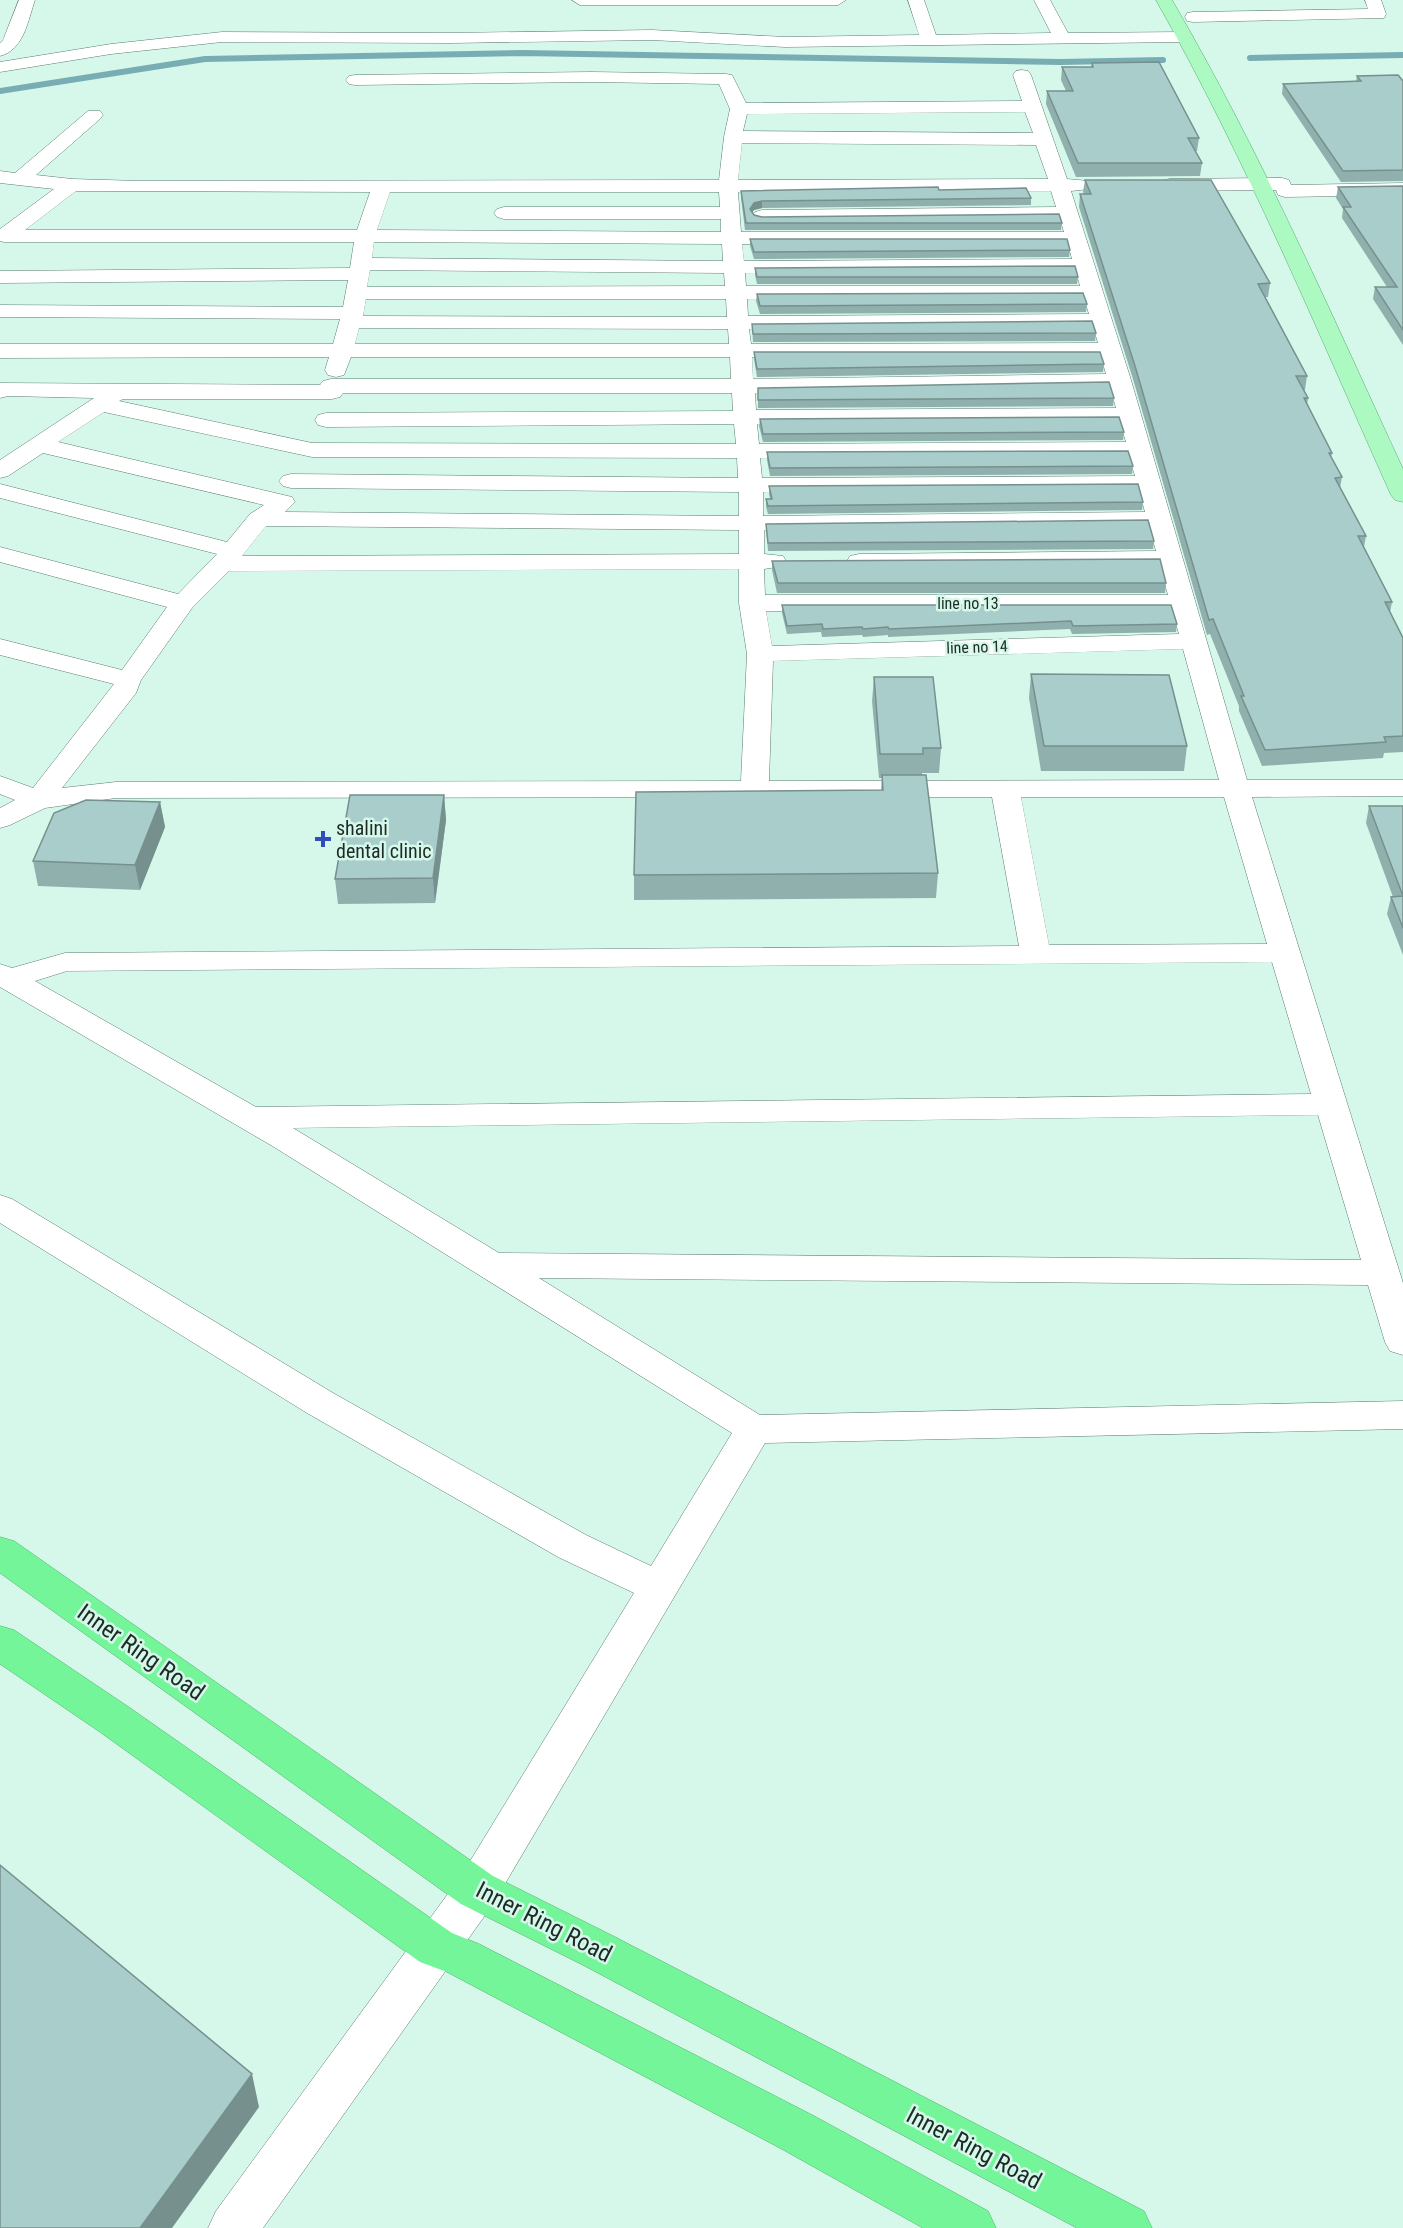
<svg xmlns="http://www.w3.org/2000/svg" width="1403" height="2228" font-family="'Roboto Condensed',sans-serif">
<rect width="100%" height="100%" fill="#d6f8eb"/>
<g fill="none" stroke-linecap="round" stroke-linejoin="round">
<g stroke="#79adb4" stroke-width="6">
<path d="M 1250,58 L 1403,55"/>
<path d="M 0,91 L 205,59 L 522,53 L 1061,62 L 1163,60"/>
</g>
<g stroke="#5e7c71" stroke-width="1">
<g id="minor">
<path d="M 19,0 L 35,0 C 28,20 24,50 0,56 L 0,43 L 3,40 Z"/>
<path d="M 572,0 L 846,0 L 838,5 L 580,5 Z"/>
<path d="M 908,0 L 924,0 L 936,35 L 1051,33 L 1034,0 L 1050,0 L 1068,33 L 1184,32 L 1190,33 L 1193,37 L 1190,41 L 1184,42 L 785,47 L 652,40 L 450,43 L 222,42 L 111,54 L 0,72 L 0,62 L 111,44 L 222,32 L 450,33 L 652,30 L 785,37 L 919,35 Z"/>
<path d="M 1365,0 L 1381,0 L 1386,14 L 1384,18 L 1193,22 L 1187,21 L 1185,17 L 1187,13 L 1193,12 L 1368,9 Z"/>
<path d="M 1022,70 L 1028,71 L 1031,75 L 1067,179 L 1089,181 L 1092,185 L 1089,189 L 1071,191 L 1131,380 L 1247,780 L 1403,780 L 1403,796 L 1252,797 L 1403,1283 L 1403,1355 L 1390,1351 L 1385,1342 L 1368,1285 L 539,1278 L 760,1415 L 1403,1401 L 1403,1429 L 765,1443 L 493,1904 L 263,2228 L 208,2228 L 216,2211 L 461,1876 L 634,1593 L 558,1557 L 307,1413 L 0,1223 L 0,1195 L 12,1199 L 333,1393 L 586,1535 L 651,1566 L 732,1433 L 274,1147 L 0,987 L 0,964 L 12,968 L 65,953 L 1019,946 L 992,797 L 116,798 L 45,808 L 10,825 L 0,828 L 0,808 L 15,800 L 0,794 L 0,776 L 33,788 L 114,684 L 0,655 L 0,639 L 122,670 L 167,607 L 0,562 L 0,547 L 178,594 L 217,554 L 0,498 L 0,484 L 227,542 L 250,514 L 264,505 L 43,453 L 8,476 L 0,478 L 0,460 L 94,398 L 8,396 L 0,398 L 0,383 L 320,385 L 323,381 L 331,379 L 731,379 L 730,357 L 351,357 L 344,375 L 336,377 L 328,375 L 325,370 L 329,357 L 0,358 L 0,344 L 333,344 L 340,319 L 0,317 L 0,305 L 343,307 L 348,280 L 0,283 L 0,271 L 350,268 L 354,242 L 4,242 L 0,241 L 0,229 L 54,189 L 0,183 L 0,171 L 15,173 L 88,111 L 100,111 L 103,115 L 100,119 L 36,175 L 72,179 L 140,181 L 719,180 L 724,137 L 730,109 L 719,84 L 591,82 L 355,85 L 349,84 L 346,80 L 349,76 L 355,75 L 591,72 L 726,74 L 732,75 L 746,103 L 1022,101 L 1013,75 L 1016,71 ZM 1025,112 L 1033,133 L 743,131 L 747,114 ZM 742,143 L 1036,145 L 1048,179 L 738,180 ZM 76,191 L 370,192 L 357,230 L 25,230 ZM 1051,191 L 1056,207 L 762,210 L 755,212 L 752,216 L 755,220 L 762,222 L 1060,219 L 1064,232 L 741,232 L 738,192 ZM 390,192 L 719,192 L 720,207 L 504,207 L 497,209 L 494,213 L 497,217 L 504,219 L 721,219 L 721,232 L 377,230 ZM 374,242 L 722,244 L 723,261 L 372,258 ZM 742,244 L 1068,244 L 1072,259 L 744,261 ZM 370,270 L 724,273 L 725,286 L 367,287 ZM 1076,271 L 1080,286 L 746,286 L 745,273 ZM 1084,298 L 1089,314 L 748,316 L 747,299 ZM 366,299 L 726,299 L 727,317 L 363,316 ZM 1093,326 L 1098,343 L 751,344 L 749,329 ZM 359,328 L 728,329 L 729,344 L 355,344 ZM 752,357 L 1101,357 L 1106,374 L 753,379 ZM 1110,387 L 1116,408 L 756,410 L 755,393 ZM 343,393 L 732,393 L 733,411 L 326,413 L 318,415 L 315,420 L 318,425 L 326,427 L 734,424 L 736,444 L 312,443 L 119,401 L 123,399 L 332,399 L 340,397 ZM 104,412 L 312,457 L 737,458 L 738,478 L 291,474 L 283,476 L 279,481 L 283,486 L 291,488 L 739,492 L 739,516 L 285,512 L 295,502 L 292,497 L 58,442 ZM 1120,422 L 1126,442 L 759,444 L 757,424 ZM 1129,456 L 1135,476 L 762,478 L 760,458 ZM 1139,490 L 1145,512 L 763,516 L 763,492 ZM 266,526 L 739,530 L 739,554 L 242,556 ZM 1149,526 L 1156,551 L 859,554 L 850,556 L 847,561 L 850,566 L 859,568 L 1160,566 L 1168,595 L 765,595 L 764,569 L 783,566 L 786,561 L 783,556 L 764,554 L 764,530 ZM 739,569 L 739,603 L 747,654 L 741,781 L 116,782 L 62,788 L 136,693 L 141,680 L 192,608 L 229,571 ZM 766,611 L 1172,611 L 1179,634 L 772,646 ZM 1183,649 L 1219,780 L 769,781 L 773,661 ZM 1021,797 L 1224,797 L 1267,944 L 1049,945 ZM 1272,962 L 1311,1094 L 256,1107 L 35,981 L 67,971 ZM 1318,1115 L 1361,1260 L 499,1253 L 293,1128 Z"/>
<path d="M 1282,178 L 1289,180 L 1291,185 L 1403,183 L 1403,195 L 1285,197 L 1278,195 L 1276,190 L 1169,191 L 1162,189 L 1159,185 L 1162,181 L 1169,179 Z"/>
</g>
</g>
<g stroke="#56ae70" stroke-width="1">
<path id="major" d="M 1156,0 L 1172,0 C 1260,151 1330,311 1403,469 L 1403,502 L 1395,500 L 1391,495 C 1316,328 1246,159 1156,0 Z"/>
</g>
<g stroke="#56ae70" stroke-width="1">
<g id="highway">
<path d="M 0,1537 L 14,1541 L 493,1876 L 615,1937 L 1144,2211 L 1152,2228 L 1077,2228 L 583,1965 L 461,1904 L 0,1573 Z"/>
<path d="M 0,1626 L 14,1630 L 130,1708 L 452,1933 L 479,1944 L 814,2116 L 988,2211 L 996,2228 L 923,2228 L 780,2148 L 447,1972 L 420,1962 L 100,1732 L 0,1664 Z"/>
</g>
</g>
<use href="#minor" fill="#fff" fill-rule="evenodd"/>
<use href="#major" fill="#acf9c2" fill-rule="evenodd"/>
<use href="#highway" fill="#74f599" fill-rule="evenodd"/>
</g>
<g fill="#90b0ae">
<path d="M 1092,63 L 1199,138 L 1197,151 L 1195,151 L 1202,163 L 1200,176 L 1076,177 L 1046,104 L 1047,91 L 1066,91 L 1061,80 L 1062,67 L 1091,67 Z"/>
<path d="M 1357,76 L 1403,81 L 1403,181 L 1341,182 L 1282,94 L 1283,84 L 1356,81 Z"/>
<path d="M 1085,180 L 1270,283 L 1268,297 L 1265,297 L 1307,376 L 1305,390 L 1304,390 L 1308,398 L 1307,405 L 1332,453 L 1331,458 L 1342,477 L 1340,488 L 1366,536 L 1364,547 L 1392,602 L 1390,612 L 1403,638 L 1403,752 L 1384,753 L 1383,758 L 1262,766 L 1239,711 L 1239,706 L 1210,634 L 1207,635 L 1133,379 L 1079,207 L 1080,194 L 1084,194 L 1083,192 Z"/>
<path d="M 1403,186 L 1403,345 L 1373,299 L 1375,287 L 1387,287 L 1342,218 L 1343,209 L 1336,198 L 1338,187 Z"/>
<path d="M 939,190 L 1031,198 L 1031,205 L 762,208 L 754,210 L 752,212 L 754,215 L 762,217 L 1062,223 L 1061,230 L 745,230 L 741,198 L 741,191 Z"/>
<path d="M 750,239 L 1070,250 L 1069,257 L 754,259 L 750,246 Z"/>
<path d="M 755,268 L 1078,277 L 1077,284 L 757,284 L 755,275 Z"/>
<path d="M 757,294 L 1087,304 L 1086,312 L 760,314 L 756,301 Z"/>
<path d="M 752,324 L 1096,333 L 1095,341 L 753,342 Z"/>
<path d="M 754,352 L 1104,364 L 1103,372 L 757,377 L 754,359 Z"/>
<path d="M 758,388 L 1114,398 L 1113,406 L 758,408 Z"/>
<path d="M 760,419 L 1124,432 L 1123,440 L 763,442 L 759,426 Z"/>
<path d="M 767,452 L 1133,466 L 1132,474 L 770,476 L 767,460 Z"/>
<path d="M 769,486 L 1143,502 L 1142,510 L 768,514 L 766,507 L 766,499 L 770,499 L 769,494 Z"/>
<path d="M 766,524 L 1154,541 L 1153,549 L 768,551 Z"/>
<path d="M 772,561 L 1166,583 L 1165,593 L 777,593 L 772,570 Z"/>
<path d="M 782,605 L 1177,624 L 1176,632 L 1072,634 L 1070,629 L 888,637 L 888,635 L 863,637 L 862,635 L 822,637 L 821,632 L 787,634 L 782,613 Z"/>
<path d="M 1031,674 L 1187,746 L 1184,771 L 1041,771 L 1029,698 Z"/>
<path d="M 874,677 L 941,748 L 939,773 L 922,773 L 922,775 L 938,873 L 936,898 L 634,900 L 634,875 L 881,790 L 882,778 L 879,778 L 872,701 Z"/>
<path d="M 444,795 L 446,820 L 435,903 L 338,904 L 335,879 Z"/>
<path d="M 160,802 L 165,827 L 140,890 L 38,886 L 33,861 Z"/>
<path d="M 1369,806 L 1403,806 L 1403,955 L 1387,914 L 1391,897 L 1393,897 L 1366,823 Z"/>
</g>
<g fill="#76908d">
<path d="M 762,201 L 762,208 L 754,210 L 750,216 L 750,209 L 754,203 Z"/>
<path d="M 444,795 L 446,820 L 435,903 L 433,878 Z"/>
<path d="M 160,802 L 165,827 L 140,890 L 135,865 Z"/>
<path d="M 252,2074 L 259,2107 L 172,2228 L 140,2228 Z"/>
</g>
<g fill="#a8cdca" stroke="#76908d" stroke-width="1.5">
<path d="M 1159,62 L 1199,138 L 1188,138 L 1202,163 L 1078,163 L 1047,91 L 1073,91 L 1062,67 L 1093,67 L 1092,63 Z"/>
<path d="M 1398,75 L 1403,81 L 1403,170 L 1343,171 L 1283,84 L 1361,81 L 1357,76 Z"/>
<path d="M 1085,180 L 1211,180 L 1270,283 L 1258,284 L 1307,376 L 1296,376 L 1308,398 L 1304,398 L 1332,453 L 1329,453 L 1342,477 L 1335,478 L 1366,536 L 1358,536 L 1392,602 L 1385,602 L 1403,638 L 1403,736 L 1384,737 L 1386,742 L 1265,750 L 1241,696 L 1244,696 L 1213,619 L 1209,620 L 1135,366 L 1080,194 L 1091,194 Z"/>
<path d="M 1403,186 L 1403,330 L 1375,287 L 1397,287 L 1343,207 L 1351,207 L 1338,187 Z"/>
<path d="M 938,187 L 939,190 L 1026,188 L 1031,198 L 762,201 L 754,203 L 750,209 L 754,215 L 762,217 L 1059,214 L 1062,223 L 746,223 L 741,191 Z"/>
<path d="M 750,239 L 1067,239 L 1070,250 L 754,252 Z"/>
<path d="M 1075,266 L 1078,277 L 757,277 L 755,268 Z"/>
<path d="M 1083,293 L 1087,304 L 760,306 L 757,294 Z"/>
<path d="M 1092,321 L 1096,333 L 753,334 L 752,324 Z"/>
<path d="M 754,352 L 1100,352 L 1104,364 L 757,369 Z"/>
<path d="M 1109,382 L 1114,398 L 758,400 L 758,388 Z"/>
<path d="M 1119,417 L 1124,432 L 763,434 L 760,419 Z"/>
<path d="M 1128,451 L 1133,466 L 770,468 L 767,452 Z"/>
<path d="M 1138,484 L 1143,502 L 768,506 L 766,499 L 772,499 L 769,486 Z"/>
<path d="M 1148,520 L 1154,541 L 768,543 L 766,524 Z"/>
<path d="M 1160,559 L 1166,583 L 778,583 L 772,561 Z"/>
<path d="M 782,605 L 1171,605 L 1177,624 L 1073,626 L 1071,621 L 889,629 L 888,627 L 863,629 L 862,627 L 823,629 L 822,624 L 787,626 Z"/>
<path d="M 1031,674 L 1169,675 L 1187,746 L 1044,746 Z"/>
<path d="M 874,677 L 933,677 L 941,748 L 923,748 L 923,754 L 880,754 Z"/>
<path d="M 882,775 L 926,775 L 938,873 L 634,875 L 636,792 L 883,790 Z"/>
<path d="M 350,795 L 444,795 L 433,878 L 335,879 Z"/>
<path d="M 86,800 L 160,802 L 135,865 L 33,861 L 54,813 Z"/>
<path d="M 1369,806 L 1403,806 L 1403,928 L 1391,897 L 1403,896 Z"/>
<path d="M 0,1865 L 252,2074 L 140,2228 L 0,2228 Z"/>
</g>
<path fill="#304cbd" stroke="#d6f8eb" stroke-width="2" d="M320 830h6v6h6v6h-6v6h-6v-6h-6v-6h6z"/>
<g text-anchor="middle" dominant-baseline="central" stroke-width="5" stroke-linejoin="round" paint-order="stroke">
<g font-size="16" fill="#1d2a25" stroke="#d6f8eb">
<text x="968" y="603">line no 13</text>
<text transform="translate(977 647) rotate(-2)">line no 14</text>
</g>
<g font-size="20" fill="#1d2a25" stroke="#d6f8eb" text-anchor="start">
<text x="336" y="828">shalini<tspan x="336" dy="23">dental clinic</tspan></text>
</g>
<g font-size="24" fill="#1d2a25" stroke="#d6f8eb">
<text transform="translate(141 1652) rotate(35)">Inner Ring Road</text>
<text transform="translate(544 1922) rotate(27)">Inner Ring Road</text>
<text transform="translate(974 2148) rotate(28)">Inner Ring Road</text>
</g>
</g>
</svg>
